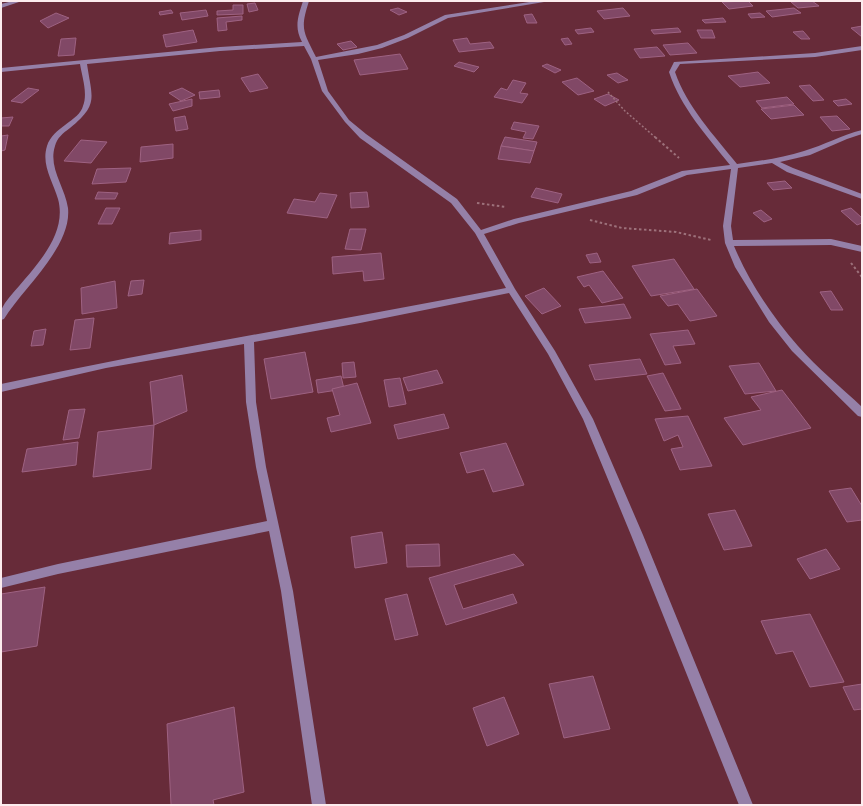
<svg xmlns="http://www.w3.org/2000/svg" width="863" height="806" font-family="'DM Sans',sans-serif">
<rect width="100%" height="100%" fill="#672b39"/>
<g fill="#814866" stroke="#9e6282">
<path d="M 748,1 L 753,6 L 729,9 L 722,2 Z"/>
<path d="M 812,1 L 819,6 L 798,8 L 791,2 Z"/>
<path d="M 255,3 L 258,10 L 249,12 L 247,4 Z"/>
<path d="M 233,5 L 243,5 L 243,14 L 217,15 L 217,11 L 233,10 Z"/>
<path d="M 398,8 L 407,12 L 399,15 L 390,10 Z"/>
<path d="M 623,8 L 630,16 L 604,19 L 597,11 Z"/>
<path d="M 794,8 L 801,13 L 772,17 L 766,11 Z"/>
<path d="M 171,10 L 173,13 L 160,15 L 159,12 Z"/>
<path d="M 206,10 L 208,16 L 182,20 L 180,13 Z"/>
<path d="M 56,13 L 69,18 L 48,28 L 40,21 Z"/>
<path d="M 760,13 L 765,17 L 751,18 L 748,14 Z"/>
<path d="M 532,14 L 537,23 L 527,23 L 524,15 Z"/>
<path d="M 242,16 L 242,20 L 226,22 L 227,30 L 218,31 L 217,18 Z"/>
<path d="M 723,18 L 726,22 L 705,23 L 702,20 Z"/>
<path d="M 862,26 L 862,37 L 851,28 Z"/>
<path d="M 591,28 L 594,32 L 578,34 L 575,30 Z"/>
<path d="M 678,28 L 681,32 L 654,34 L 651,30 Z"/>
<path d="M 193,30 L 197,42 L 166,47 L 163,35 Z"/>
<path d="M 697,30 L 712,30 L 715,38 L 701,38 Z"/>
<path d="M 803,31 L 810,39 L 801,39 L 793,32 Z"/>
<path d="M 76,38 L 74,55 L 58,56 L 61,39 Z"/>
<path d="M 467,38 L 470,44 L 490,42 L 494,48 L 459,52 L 453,40 Z"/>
<path d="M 568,38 L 572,44 L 565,45 L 561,39 Z"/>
<path d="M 351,41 L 357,47 L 343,50 L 337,44 Z"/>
<path d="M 688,43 L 697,53 L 670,55 L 663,45 Z"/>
<path d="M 657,47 L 665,56 L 640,58 L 634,49 Z"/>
<path d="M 400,54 L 408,69 L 360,75 L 354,60 Z"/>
<path d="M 459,62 L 479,67 L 474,72 L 454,66 Z"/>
<path d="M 547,64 L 561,70 L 555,73 L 542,66 Z"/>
<path d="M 758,72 L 770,83 L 740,87 L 728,76 Z"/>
<path d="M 617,73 L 628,80 L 618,83 L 607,75 Z"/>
<path d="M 258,74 L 268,88 L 250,92 L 241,78 Z"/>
<path d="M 577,78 L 594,91 L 578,95 L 562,82 Z"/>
<path d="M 513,80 L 526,83 L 520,93 L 528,94 L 522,103 L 494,97 L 501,88 L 507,90 Z"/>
<path d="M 810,85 L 824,100 L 813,101 L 799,86 Z"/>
<path d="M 28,88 L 39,90 L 22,103 L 11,101 Z"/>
<path d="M 182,88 L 195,95 L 181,101 L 169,93 Z"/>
<path d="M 219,90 L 220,97 L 200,99 L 199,92 Z"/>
<path d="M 608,94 L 619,100 L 605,106 L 594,99 Z"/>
<path d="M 787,97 L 794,104 L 762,108 L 756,101 Z"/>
<path d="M 192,99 L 192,106 L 173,111 L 169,104 Z"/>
<path d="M 846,99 L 852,104 L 838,106 L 833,101 Z"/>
<path d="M 794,105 L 804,115 L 771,119 L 761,109 Z"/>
<path d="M 185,116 L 188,129 L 176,131 L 174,118 Z"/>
<path d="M 837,116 L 850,129 L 832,131 L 820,117 Z"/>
<path d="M 13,117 L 9,126 L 1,126 L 1,118 Z"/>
<path d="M 514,122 L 539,126 L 533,139 L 523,138 L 526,132 L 511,129 Z"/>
<path d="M 8,135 L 5,150 L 1,151 L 1,136 Z"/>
<path d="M 505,137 L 537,142 L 534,151 L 501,146 Z"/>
<path d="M 81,140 L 107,142 L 91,163 L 64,161 Z"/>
<path d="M 173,144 L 173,158 L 140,162 L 141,147 Z"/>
<path d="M 501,146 L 534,151 L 530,163 L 498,159 Z"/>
<path d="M 131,168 L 126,182 L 92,184 L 97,169 Z"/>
<path d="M 785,181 L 792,188 L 773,190 L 767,183 Z"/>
<path d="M 536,188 L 562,194 L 558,203 L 531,197 Z"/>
<path d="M 98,192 L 118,193 L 115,199 L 95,199 Z"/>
<path d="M 367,192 L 369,207 L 351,208 L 350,193 Z"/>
<path d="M 320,193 L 337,195 L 327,218 L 287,213 L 294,199 L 315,202 Z"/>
<path d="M 106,208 L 120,208 L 112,224 L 98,224 Z"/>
<path d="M 851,208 L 862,218 L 862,223 L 857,225 L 841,211 Z"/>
<path d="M 761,210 L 772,219 L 764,222 L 753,213 Z"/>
<path d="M 350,229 L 366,229 L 361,250 L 345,249 Z"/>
<path d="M 201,230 L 201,240 L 169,244 L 170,233 Z"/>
<path d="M 381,253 L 384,279 L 364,281 L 363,271 L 333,274 L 332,257 Z"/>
<path d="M 597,253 L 601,262 L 590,263 L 586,255 Z"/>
<path d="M 674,259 L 694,289 L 651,296 L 632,266 Z"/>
<path d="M 603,271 L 623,298 L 602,303 L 589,285 L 584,287 L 577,277 Z"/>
<path d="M 144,280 L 142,294 L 128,296 L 131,281 Z"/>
<path d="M 115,281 L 117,308 L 82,314 L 81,288 Z"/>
<path d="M 544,288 L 561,306 L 542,314 L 525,296 Z"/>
<path d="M 697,289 L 717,316 L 690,321 L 678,304 L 668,306 L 660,296 Z"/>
<path d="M 831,291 L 843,310 L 831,310 L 820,292 Z"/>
<path d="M 624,304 L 631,318 L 585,323 L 579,309 Z"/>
<path d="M 94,318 L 90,348 L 70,350 L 75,320 Z"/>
<path d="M 46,329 L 43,345 L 31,346 L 34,331 Z"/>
<path d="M 688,330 L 695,344 L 673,346 L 681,363 L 665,365 L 650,334 Z"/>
<path d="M 305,352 L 313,392 L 271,399 L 264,359 Z"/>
<path d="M 640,359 L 647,374 L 595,380 L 589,365 Z"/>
<path d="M 354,362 L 356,377 L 343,378 L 342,363 Z"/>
<path d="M 759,363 L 776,391 L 745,394 L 729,366 Z"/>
<path d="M 437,370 L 443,383 L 408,391 L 403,378 Z"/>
<path d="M 663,373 L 681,409 L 665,411 L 647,376 Z"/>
<path d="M 182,375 L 187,411 L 154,425 L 150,382 Z"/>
<path d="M 341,376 L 344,389 L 318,393 L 316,380 Z"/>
<path d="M 400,378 L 406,404 L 389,407 L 384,380 Z"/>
<path d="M 357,383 L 371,423 L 331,432 L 327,418 L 340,415 L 332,389 Z"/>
<path d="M 782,390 L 811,428 L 743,445 L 724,418 L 761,410 L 751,397 Z"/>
<path d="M 85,409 L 79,438 L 63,440 L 69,410 Z"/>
<path d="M 444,414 L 449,428 L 398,439 L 394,425 Z"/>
<path d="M 688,416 L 712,466 L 680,470 L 671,449 L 683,447 L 678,435 L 664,441 L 655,419 Z"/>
<path d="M 154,425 L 151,469 L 93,477 L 98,432 Z"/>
<path d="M 78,442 L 76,465 L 22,472 L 27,449 Z"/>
<path d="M 506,443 L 524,485 L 493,492 L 484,469 L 467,473 L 460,453 Z"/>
<path d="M 851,488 L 862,506 L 862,520 L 847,522 L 829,491 Z"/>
<path d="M 735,510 L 752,546 L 724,550 L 708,514 Z"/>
<path d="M 382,532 L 387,563 L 355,568 L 351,537 Z"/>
<path d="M 439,544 L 440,566 L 407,567 L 406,545 Z"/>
<path d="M 826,549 L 840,569 L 810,579 L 797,559 Z"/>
<path d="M 514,554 L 524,565 L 454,585 L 463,609 L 513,594 L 517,603 L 446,625 L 429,578 Z"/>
<path d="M 45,587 L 37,646 L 1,652 L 1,594 Z"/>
<path d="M 407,594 L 418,635 L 395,640 L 385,599 Z"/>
<path d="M 810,614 L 844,682 L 810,687 L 793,651 L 776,654 L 761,621 Z"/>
<path d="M 593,676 L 610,729 L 564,738 L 549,684 Z"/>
<path d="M 862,684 L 862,709 L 854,710 L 843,687 Z"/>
<path d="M 504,697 L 519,734 L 487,746 L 473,708 Z"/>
<path d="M 234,707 L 244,792 L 213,800 L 214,805 L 171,805 L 167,724 Z"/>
</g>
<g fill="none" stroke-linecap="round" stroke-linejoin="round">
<path stroke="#9d717b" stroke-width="1.5" stroke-dasharray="2 2" stroke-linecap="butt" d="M 608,92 L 625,111 L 656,138"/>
<g stroke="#9d717b" stroke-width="2" stroke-dasharray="2.5 2.5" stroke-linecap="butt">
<path d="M 655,137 L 679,158"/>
<path d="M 477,203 L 506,207"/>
<path d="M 590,220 L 622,228 L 676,232 L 711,240"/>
<path d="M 851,263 L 862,277"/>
</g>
<g fill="#9580a8" fill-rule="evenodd">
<path d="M 13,1 L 22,1 L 1,8 L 1,4 Z"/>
<path d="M 303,1 L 309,1 C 300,29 303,31 316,57 L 377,45 L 404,35 L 445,15 L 536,1 L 550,1 L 448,18 L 408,38 L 382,48 L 358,54 L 318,60 L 328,91 L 349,120 L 366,134 L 457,199 L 481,230 L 514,219 L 631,191 L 682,171 L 730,165 C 707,136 681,108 669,72 L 674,62 L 815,53 L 862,46 L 862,50 L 815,57 L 680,64 L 675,72 C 687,107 714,135 737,164 C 759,161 782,158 804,151 C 824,145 842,135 862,130 L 862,134 L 847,139 L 810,155 L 780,162 L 793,168 L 862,194 L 862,199 L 787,172 L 772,163 L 738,168 L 731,226 L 733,240 L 831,239 L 862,246 L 862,252 L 831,245 L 734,246 C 749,282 772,316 798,346 C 817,368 841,387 862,407 L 862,417 L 858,416 L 792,351 L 769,322 L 735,267 L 725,243 L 723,226 L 731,169 L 687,175 L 637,195 L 519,223 L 484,234 L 515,289 L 555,351 L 593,419 L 643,535 L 753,805 L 739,805 L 631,535 L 583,419 L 548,354 L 509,293 L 360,323 L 254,342 L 256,402 L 266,467 L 293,591 L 326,805 L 312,805 L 281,591 L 269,531 L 58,574 L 1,588 L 1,578 L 58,564 L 267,521 L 256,467 L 246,402 L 244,344 L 106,368 L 1,392 L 1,384 C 168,348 338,321 506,288 L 475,233 L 451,203 L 360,138 L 345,122 L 322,91 L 311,59 L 304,46 L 220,51 L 87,64 C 92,98 99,104 70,128 C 63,133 57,138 55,146 C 48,168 65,187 68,208 C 72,247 23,288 4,319 L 1,320 L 1,310 L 5,303 C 27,274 69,239 58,199 C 53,181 41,165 47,146 C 53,127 79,121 83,106 C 88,93 82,77 80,64 L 1,72 L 1,68 L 220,47 L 302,42 C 294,27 298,17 303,1 Z"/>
</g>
</g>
<rect width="863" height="806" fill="none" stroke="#fcecee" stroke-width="4"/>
</svg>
